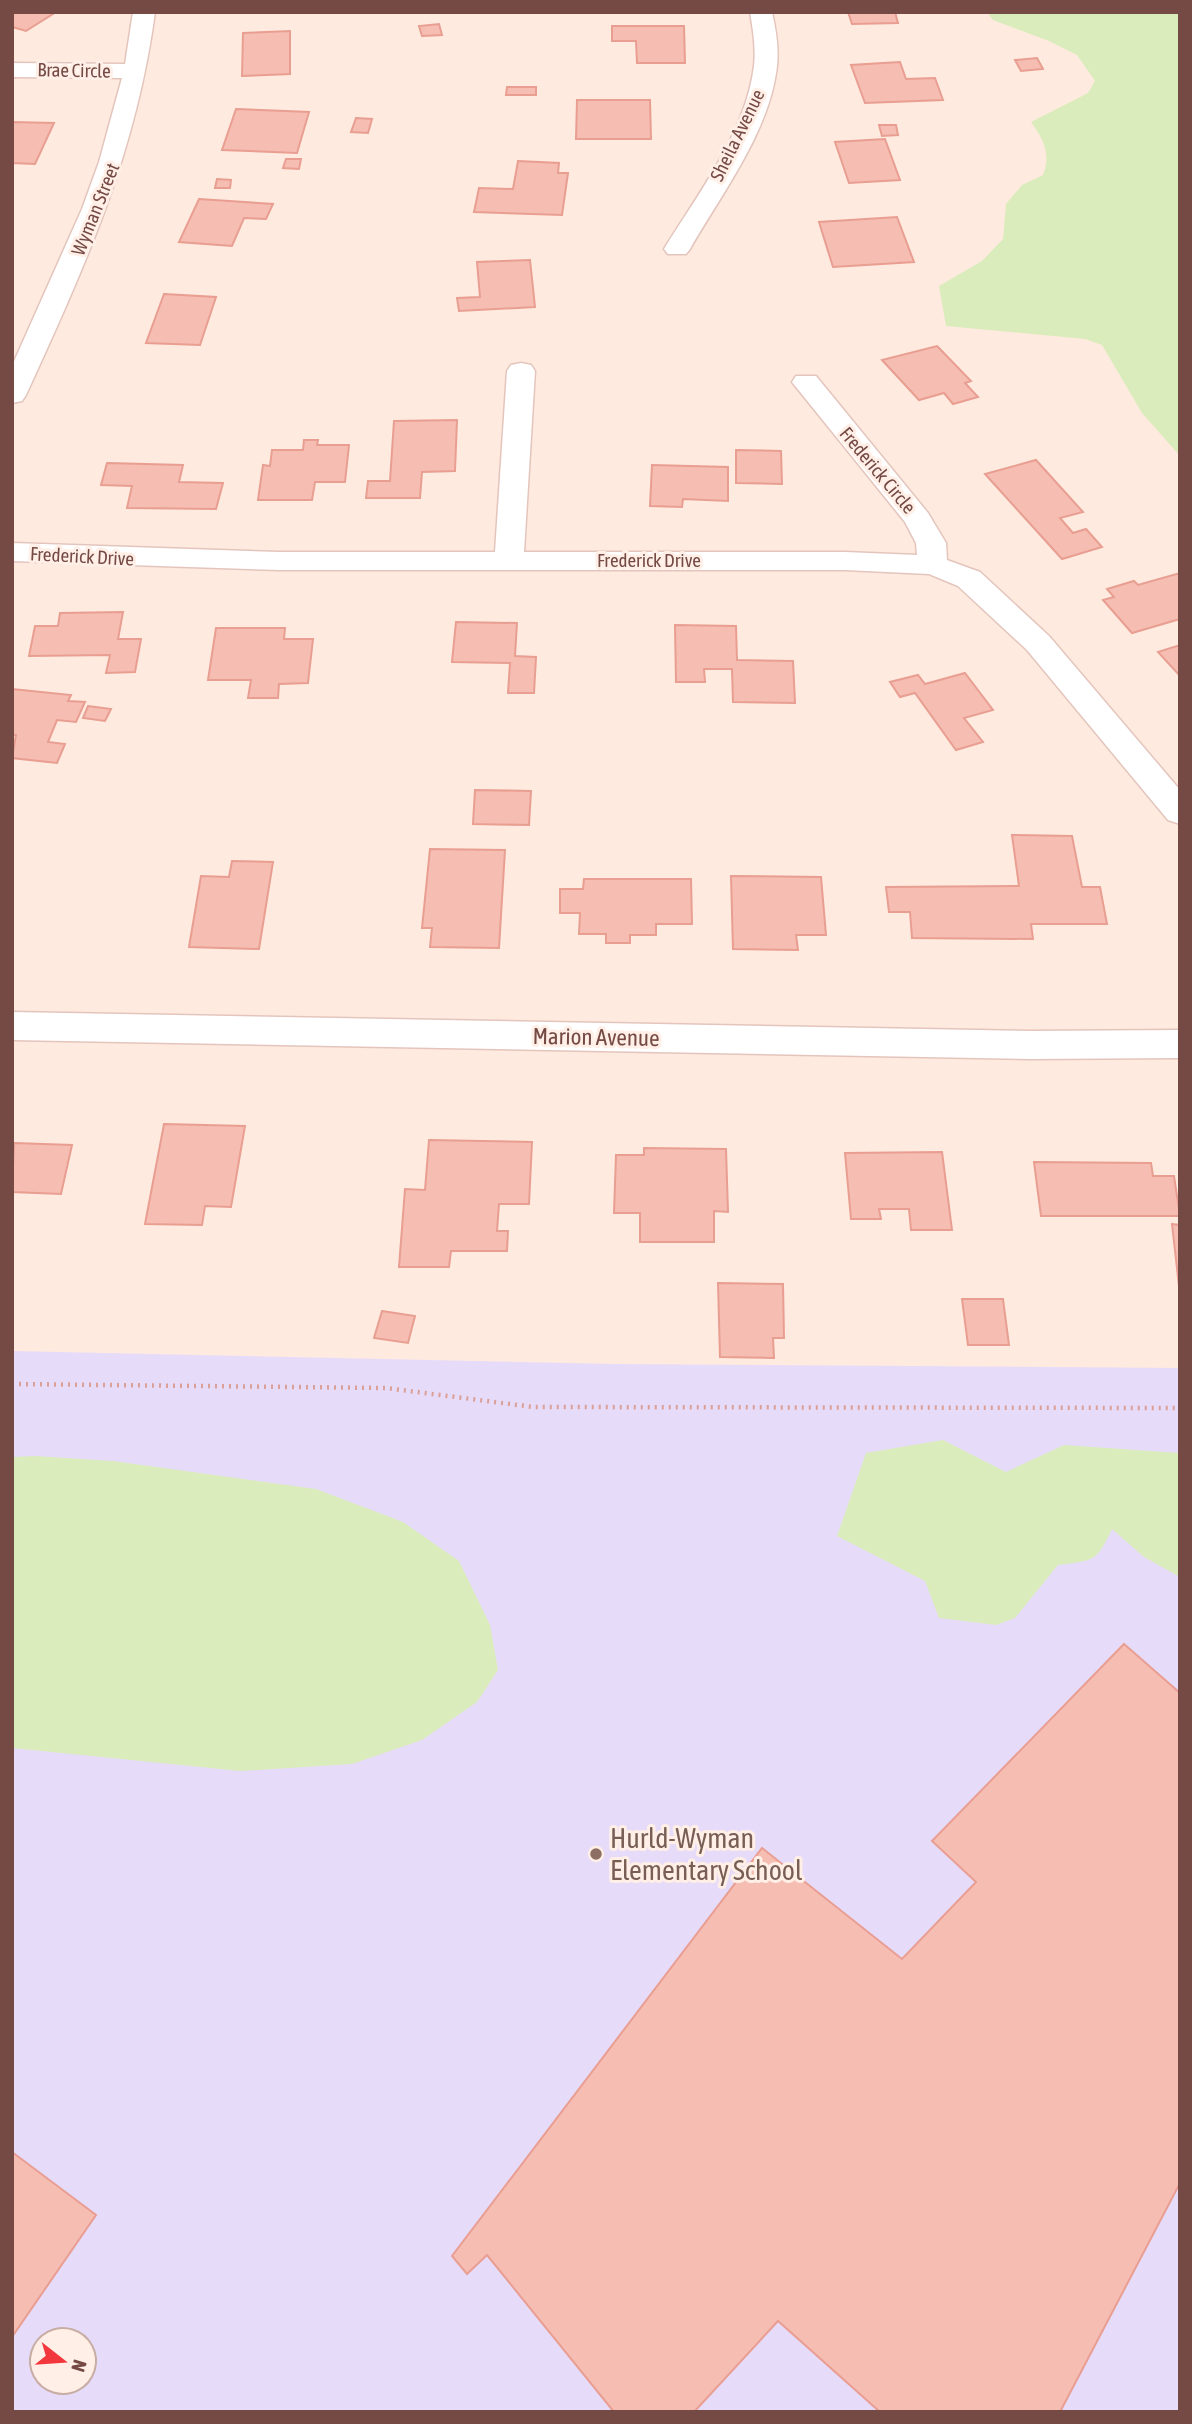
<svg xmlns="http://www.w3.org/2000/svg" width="1192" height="2424" font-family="'Asap Condensed',sans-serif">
<rect width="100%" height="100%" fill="#feeade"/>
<path fill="#e7dbfa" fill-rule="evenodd" d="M 12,1351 L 615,1364 L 1180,1368 L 1180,2412 L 12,2412 ZM 42,2340 L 84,2340 L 84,2382 L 42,2382 Z"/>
<g fill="#dbecbc">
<path d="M 987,12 L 1180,12 L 1180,456 L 1142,413 L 1102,345 L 1085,339 L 946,326 L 939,286 L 982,261 L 1003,239 L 1006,204 L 1022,185 L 1043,175 C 1051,154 1044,140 1031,122 L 1088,93 L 1095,81 L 1077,55 L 1049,41 L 993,20 Z"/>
<path d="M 943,1440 L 1006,1472 L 1064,1445 L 1180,1453 L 1180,1577 L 1144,1557 L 1112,1529 C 1096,1563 1094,1560 1058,1565 L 1015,1618 L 996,1625 L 939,1618 L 925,1581 L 837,1536 L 866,1453 Z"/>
<path d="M 35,1456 L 113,1461 L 316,1489 L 403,1522 L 459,1561 L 490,1625 L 498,1670 L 477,1702 L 422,1740 L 352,1764 L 240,1771 L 12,1748 L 12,1457 Z"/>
</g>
<g fill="#f6bdb3" stroke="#e99e92" stroke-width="2">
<path d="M 12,12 L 56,12 L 26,31 L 12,27 Z"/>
<path d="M 848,12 L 895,12 L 898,23 L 852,24 Z"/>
<path d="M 439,24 L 442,35 L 422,36 L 419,26 Z"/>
<path d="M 612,26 L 684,26 L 685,63 L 637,63 L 636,41 L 612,41 Z"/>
<path d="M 290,31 L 290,74 L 242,76 L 243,33 Z"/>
<path d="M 1037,58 L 1043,69 L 1021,71 L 1015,60 Z"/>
<path d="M 900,62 L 906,79 L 935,78 L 943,100 L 865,103 L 851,65 Z"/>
<path d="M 507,87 L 536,87 L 536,95 L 506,95 Z"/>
<path d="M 577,100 L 650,100 L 651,139 L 576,139 Z"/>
<path d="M 236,109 L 309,112 L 297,153 L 222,150 Z"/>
<path d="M 356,118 L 372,119 L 368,133 L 351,132 Z"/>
<path d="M 12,122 L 54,123 L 35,164 L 12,163 Z"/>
<path d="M 879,125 L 896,125 L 898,135 L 882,136 Z"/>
<path d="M 885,139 L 900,180 L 849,183 L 835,142 Z"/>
<path d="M 286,159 L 301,159 L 299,169 L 283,168 Z"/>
<path d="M 518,161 L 559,163 L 558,173 L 568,173 L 562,215 L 474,212 L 479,188 L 513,189 Z"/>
<path d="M 217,179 L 231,180 L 230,188 L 215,188 Z"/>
<path d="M 199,199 L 273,204 L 266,219 L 244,218 L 232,246 L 179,242 Z"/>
<path d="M 897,217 L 914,262 L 833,267 L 819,222 Z"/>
<path d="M 530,260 L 535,307 L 459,311 L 457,298 L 480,297 L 477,262 Z"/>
<path d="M 164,294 L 216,297 L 200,345 L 146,343 Z"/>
<path d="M 937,346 L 971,381 L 965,383 L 978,397 L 953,404 L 944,393 L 919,400 L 882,360 Z"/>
<path d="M 457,420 L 455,471 L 422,472 L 420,498 L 366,498 L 368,481 L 390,481 L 394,421 Z"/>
<path d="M 304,440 L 318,440 L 317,445 L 349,445 L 345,482 L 315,482 L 312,500 L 258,500 L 263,465 L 270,466 L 272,450 L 303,450 Z"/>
<path d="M 736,450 L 781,451 L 782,484 L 736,483 Z"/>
<path d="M 1036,460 L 1083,512 L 1060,518 L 1073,533 L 1086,529 L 1102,547 L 1062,559 L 985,474 Z"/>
<path d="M 107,463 L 183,465 L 179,482 L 223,483 L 216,509 L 127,508 L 132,486 L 101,485 Z"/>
<path d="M 652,465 L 728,467 L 728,501 L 683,499 L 682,507 L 650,506 Z"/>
<path d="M 1180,573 L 1180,619 L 1132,633 L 1103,600 L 1114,597 L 1107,589 L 1134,581 L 1138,585 Z"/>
<path d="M 123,612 L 118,639 L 141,639 L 135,672 L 106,673 L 110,655 L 29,656 L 35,626 L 58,626 L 60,613 Z"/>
<path d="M 456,622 L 517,623 L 515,656 L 536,657 L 534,693 L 508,693 L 510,663 L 452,662 Z"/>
<path d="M 675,625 L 736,626 L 737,660 L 793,661 L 795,703 L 733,702 L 732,669 L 704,669 L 705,682 L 676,682 Z"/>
<path d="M 216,628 L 285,628 L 284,639 L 313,639 L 308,683 L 279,684 L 278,698 L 248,698 L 251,680 L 208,680 Z"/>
<path d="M 1180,645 L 1180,676 L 1158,652 Z"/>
<path d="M 965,673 L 993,710 L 964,718 L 983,742 L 956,750 L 915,693 L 900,697 L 890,682 L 918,675 L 925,684 Z"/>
<path d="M 12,689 L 71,695 L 68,701 L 85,702 L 76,722 L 57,720 L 48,742 L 65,744 L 57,763 L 12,758 L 16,735 L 12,735 Z"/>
<path d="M 88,706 L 111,709 L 105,721 L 83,718 Z"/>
<path d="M 475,790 L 531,791 L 529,825 L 473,824 Z"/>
<path d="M 1012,835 L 1072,836 L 1082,887 L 1100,887 L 1107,924 L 1031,924 L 1033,939 L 912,938 L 910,912 L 889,912 L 886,887 L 1019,886 Z"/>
<path d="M 430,849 L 505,850 L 499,948 L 430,947 L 432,928 L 422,928 Z"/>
<path d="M 232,861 L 273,862 L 259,949 L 189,947 L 201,876 L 229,877 Z"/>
<path d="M 731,876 L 821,877 L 826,935 L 796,935 L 798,950 L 733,949 Z"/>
<path d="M 584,879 L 691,879 L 692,924 L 656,924 L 656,935 L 630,935 L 630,943 L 606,943 L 606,934 L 579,934 L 580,913 L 560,913 L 560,889 L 583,889 Z"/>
<path d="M 164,1124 L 245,1126 L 231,1207 L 205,1206 L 202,1225 L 145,1224 Z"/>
<path d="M 429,1140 L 532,1142 L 529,1204 L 499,1204 L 497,1231 L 508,1231 L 507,1251 L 451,1251 L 449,1267 L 399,1267 L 405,1189 L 425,1190 Z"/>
<path d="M 14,1143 L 72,1145 L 61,1194 L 12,1192 Z"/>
<path d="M 644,1148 L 726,1149 L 728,1212 L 714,1211 L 714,1242 L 640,1242 L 640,1213 L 614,1213 L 616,1155 L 644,1155 Z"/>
<path d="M 942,1152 L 952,1230 L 911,1230 L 909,1209 L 879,1209 L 881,1219 L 851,1219 L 845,1153 Z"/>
<path d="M 1034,1162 L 1151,1163 L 1153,1176 L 1174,1176 L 1180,1216 L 1041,1216 Z"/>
<path d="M 1172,1224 L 1180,1225 L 1180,1286 L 1179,1286 Z"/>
<path d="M 718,1283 L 783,1284 L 784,1338 L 773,1338 L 774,1358 L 720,1357 Z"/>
<path d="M 962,1299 L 1003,1299 L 1009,1345 L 968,1345 Z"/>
<path d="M 382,1311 L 415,1316 L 408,1343 L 374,1338 Z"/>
<path d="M 1124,1644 L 1180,1693 L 1180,2183 L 1060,2412 L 880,2412 L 778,2321 L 694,2412 L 614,2412 L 487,2255 L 467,2274 L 452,2256 L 762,1848 L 902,1959 L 976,1882 L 932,1841 Z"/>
<path d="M 12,2152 L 96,2215 L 12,2337 Z"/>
</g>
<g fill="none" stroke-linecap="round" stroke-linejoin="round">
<g stroke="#e4c5bd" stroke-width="3">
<g id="minor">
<path d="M 133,12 L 155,12 C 136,154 85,266 26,395 L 22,401 L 12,403 L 12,366 L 82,209 L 99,162 L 122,78 L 12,77 L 12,63 L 125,64 Z"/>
<path d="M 750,12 L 772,12 C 776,30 779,48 777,66 C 770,131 722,193 690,249 L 686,254 L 668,254 L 664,249 C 698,194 746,132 754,66 C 756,48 753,30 750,12 Z"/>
<path d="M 521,363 L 531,365 L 535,371 L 524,552 L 845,552 L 917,555 L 916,543 L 905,522 L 792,382 L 796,376 L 816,376 L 928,513 L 946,543 L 947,560 L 980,572 L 1049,636 L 1180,790 L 1180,824 L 1168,820 L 1027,650 L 958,586 L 929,574 L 845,570 L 279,570 L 12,561 L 12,543 L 279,552 L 495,552 L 507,371 L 511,365 Z"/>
<path d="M 12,1012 L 1031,1031 L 1180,1030 L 1180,1058 L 1031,1059 L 12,1040 Z"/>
</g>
</g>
<path stroke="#daa097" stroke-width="4.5" stroke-dasharray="2 5" stroke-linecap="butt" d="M 12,1384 L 386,1388 L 533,1407 L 1180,1408"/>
<use href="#minor" fill="#fff" fill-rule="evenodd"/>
</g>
<circle fill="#8d6e63" stroke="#ffefe6" stroke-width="2.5" cx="596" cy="1854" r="7"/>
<g text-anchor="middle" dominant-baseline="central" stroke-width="6" stroke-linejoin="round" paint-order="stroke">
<g font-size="19" fill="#754a44" stroke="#ffefe6">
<text transform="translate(74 70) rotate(1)">Brae Circle</text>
<text transform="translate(737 135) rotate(-64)">Sheila Avenue</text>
<text transform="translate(95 209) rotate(-68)">Wyman Street</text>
<text transform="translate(878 470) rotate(50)">Frederick Circle</text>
<text transform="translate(82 556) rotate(3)">Frederick Drive</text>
<text x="649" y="560">Frederick Drive</text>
</g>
<g font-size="23" fill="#754a44" stroke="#ffefe6">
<text transform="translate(596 1037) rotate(1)">Marion Avenue</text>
</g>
<g font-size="28" fill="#785e54" stroke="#ffefe6" text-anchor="start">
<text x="610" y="1838">Hurld-Wyman<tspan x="610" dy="32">Elementary School</tspan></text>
</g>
</g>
<rect width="1192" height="2424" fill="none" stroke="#754a44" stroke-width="28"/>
<g transform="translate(63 2361) rotate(107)"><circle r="33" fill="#ffefe6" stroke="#c8ada5" stroke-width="2"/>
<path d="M0-5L12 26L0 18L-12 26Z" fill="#f3383d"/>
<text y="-10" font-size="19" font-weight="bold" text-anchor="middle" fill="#754a44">N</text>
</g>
</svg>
